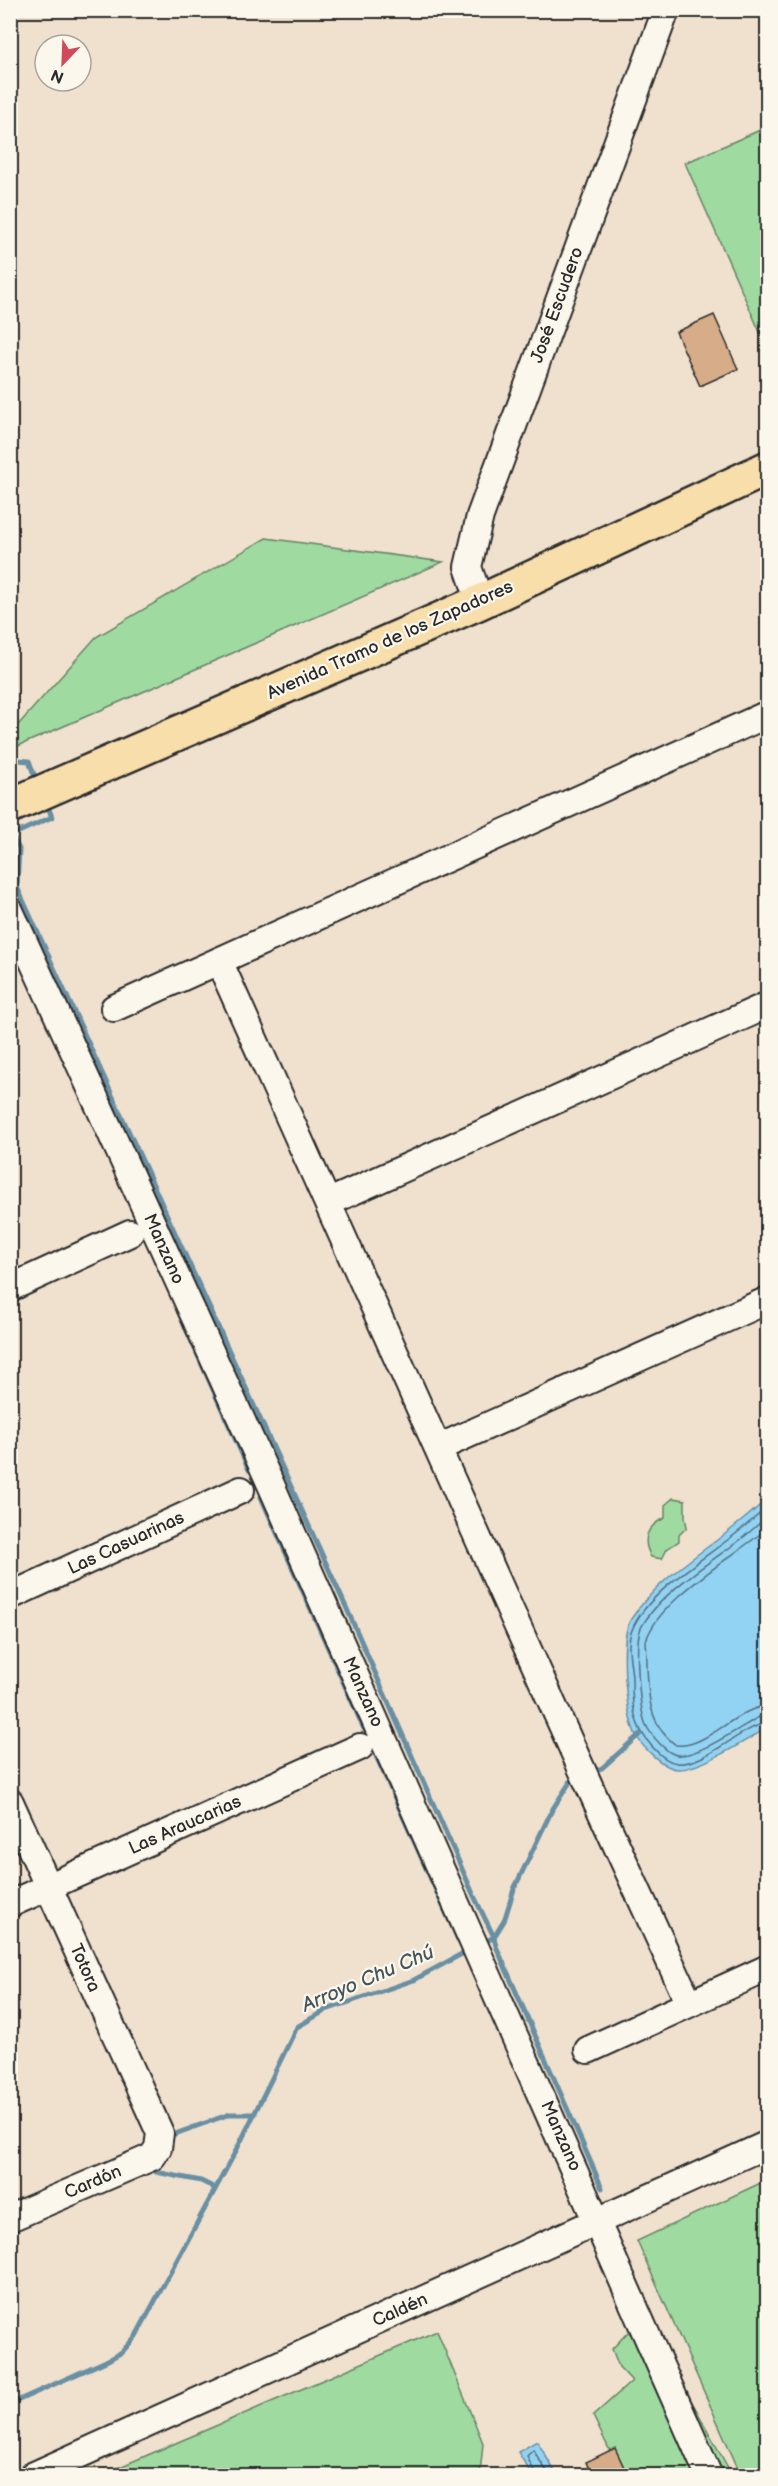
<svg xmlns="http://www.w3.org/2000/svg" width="778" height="2486" font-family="'Balsamiq Sans',sans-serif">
<rect width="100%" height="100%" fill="#f0e1ce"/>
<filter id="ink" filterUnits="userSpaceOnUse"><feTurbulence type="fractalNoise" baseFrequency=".0167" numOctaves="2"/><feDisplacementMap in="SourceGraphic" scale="12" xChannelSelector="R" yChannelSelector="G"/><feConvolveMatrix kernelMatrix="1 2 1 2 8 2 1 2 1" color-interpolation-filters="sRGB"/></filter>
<g filter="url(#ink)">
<g fill="#9fdaa0" stroke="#658266" stroke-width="1.5">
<path d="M 767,127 L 767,348 L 685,163 Z"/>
<path d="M 266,538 L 443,562 L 11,749 L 11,733 L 96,637 Z"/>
<path d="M 673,1498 L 685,1500 L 685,1517 L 687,1527 L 679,1535 L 679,1541 L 667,1549 L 662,1559 L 651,1557 C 641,1539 647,1526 665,1518 L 665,1505 Z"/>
<path d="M 767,2180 L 767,2475 L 741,2475 L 637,2241 Z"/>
<path d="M 437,2331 L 483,2443 L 480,2475 L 101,2475 Z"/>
<path d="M 628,2332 L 669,2360 L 732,2475 L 618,2475 L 620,2472 L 593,2416 L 632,2381 L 619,2367 L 612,2349 Z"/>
</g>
<g fill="#92d2f3" stroke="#698fa3" stroke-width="1.5">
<path d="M 767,1499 L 767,1728 C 748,1739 698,1771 677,1769 C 663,1768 642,1747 636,1735 C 625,1716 619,1637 631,1619 C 656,1581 694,1558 729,1531 C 742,1521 755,1510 767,1499 Z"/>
<path d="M 537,2441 L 557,2475 L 532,2475 L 518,2452 Z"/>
</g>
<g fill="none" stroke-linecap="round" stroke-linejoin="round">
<g stroke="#546e7b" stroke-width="1.5">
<path d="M 768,1507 C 756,1516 745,1527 733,1536 C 702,1560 640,1597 630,1636 C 627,1648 631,1665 632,1677 C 632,1692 632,1708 637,1722 C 642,1736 660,1761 677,1763 C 705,1766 743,1725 768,1723"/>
<path d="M 768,1516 C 757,1525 747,1535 736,1543 C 706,1565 658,1595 641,1628 C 634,1642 639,1713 647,1727 C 652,1736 667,1754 677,1755 C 696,1758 741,1727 759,1717 L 768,1715"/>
<path d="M 768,1528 C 734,1556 658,1600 646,1641 C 649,1678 642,1721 676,1745 C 706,1749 737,1707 768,1706"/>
<path d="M 536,2476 L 527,2456 L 533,2450 L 550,2476"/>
</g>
<g stroke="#698fa3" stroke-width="5">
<path d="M 10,764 L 18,760 L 29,761 L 35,777"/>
<path d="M 48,807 L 52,817 L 12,835 L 19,849 L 17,887 L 346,1607 L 474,1896 L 494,1937 L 496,1946 L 602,2188"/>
<path d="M 178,1311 L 249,1470"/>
<path d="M 261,1497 L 364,1729"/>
<path d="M 376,1756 L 459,1942"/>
<path d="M 591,1772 L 602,1768 L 640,1734"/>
<path d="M 483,1943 L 494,1937 L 504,1921 L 514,1889 L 552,1810 L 572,1779 L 577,1777"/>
<path d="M 175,2134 L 230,2114 L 255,2114"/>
<path d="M 156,2172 L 201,2181 L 215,2188"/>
<path d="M 10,2404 L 106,2361 L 122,2352 L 136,2336 L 238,2147 L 297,2027 L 326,2010 L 414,1980 L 469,1950"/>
</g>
</g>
<g fill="#d6ad88" stroke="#2b2b2b" stroke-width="1.5">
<path d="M 714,315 L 738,369 L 700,386 L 676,332 Z"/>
<path d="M 615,2448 L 628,2476 L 592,2476 L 586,2462 Z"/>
</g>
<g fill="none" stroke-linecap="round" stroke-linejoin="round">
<g stroke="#2b2b2b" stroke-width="30">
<g id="minor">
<path d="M 480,602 L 468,567 L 480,516 L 666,10"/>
<path d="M 10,911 L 268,1478 L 709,2476"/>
<path d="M 219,961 L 592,1792 L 689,2003"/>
<path d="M 114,1008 L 768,714"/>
<path d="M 329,1202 L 768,1005"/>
<path d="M 10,1288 L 130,1233"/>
<path d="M 438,1448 L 768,1300"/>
<path d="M 10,1596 L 241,1490"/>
<path d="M 10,1802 L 160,2133 L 158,2148 L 152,2157 L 10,2218"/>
<path d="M 10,1904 L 360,1747"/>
<path d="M 588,2050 L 768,1968"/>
<path d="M 32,2476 L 768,2144"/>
</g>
</g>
<g stroke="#2b2b2b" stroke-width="38">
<path id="highway" d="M 10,806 L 480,602 L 768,468"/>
</g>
<use href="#minor" stroke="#fbf7ec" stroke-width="26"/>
<use href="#highway" stroke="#f8deab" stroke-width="33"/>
</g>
</g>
<g text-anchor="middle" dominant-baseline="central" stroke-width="4.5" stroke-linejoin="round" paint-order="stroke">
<g font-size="18" fill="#2b2b2b" stroke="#fbf7ec">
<text transform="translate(557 305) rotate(-70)">José Escudero</text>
<text transform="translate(390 640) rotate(-24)">Avenida Tramo de los Zapadores</text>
<text transform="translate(164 1249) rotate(66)">Manzano</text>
<text transform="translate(126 1543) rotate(-25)">Las Casuarinas</text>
<text transform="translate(363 1692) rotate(66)">Manzano</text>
<text transform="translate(185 1825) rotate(-24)">Las Araucarias</text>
<text transform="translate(85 1968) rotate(66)">Totora</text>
<text transform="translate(561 2136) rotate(66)">Manzano</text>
<text transform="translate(93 2182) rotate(-23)">Cardón</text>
<text transform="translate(400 2310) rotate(-24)">Caldén</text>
</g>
<g font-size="20" font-style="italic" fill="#45555d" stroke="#fbf7ec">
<text transform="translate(368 1979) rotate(-23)">Arroyo Chu Chú</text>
</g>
</g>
<rect width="778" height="2486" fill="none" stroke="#fbf7ec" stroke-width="36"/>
<rect x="18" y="18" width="742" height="2450" fill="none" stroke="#2b2b2b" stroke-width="2" filter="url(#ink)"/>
<g transform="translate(63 63) rotate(203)"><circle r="28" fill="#fbf7ec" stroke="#a8a59f" stroke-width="1.5"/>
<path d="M0-4.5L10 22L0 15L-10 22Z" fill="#d1495b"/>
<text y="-9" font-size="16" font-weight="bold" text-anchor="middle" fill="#2b2b2b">N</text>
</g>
</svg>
